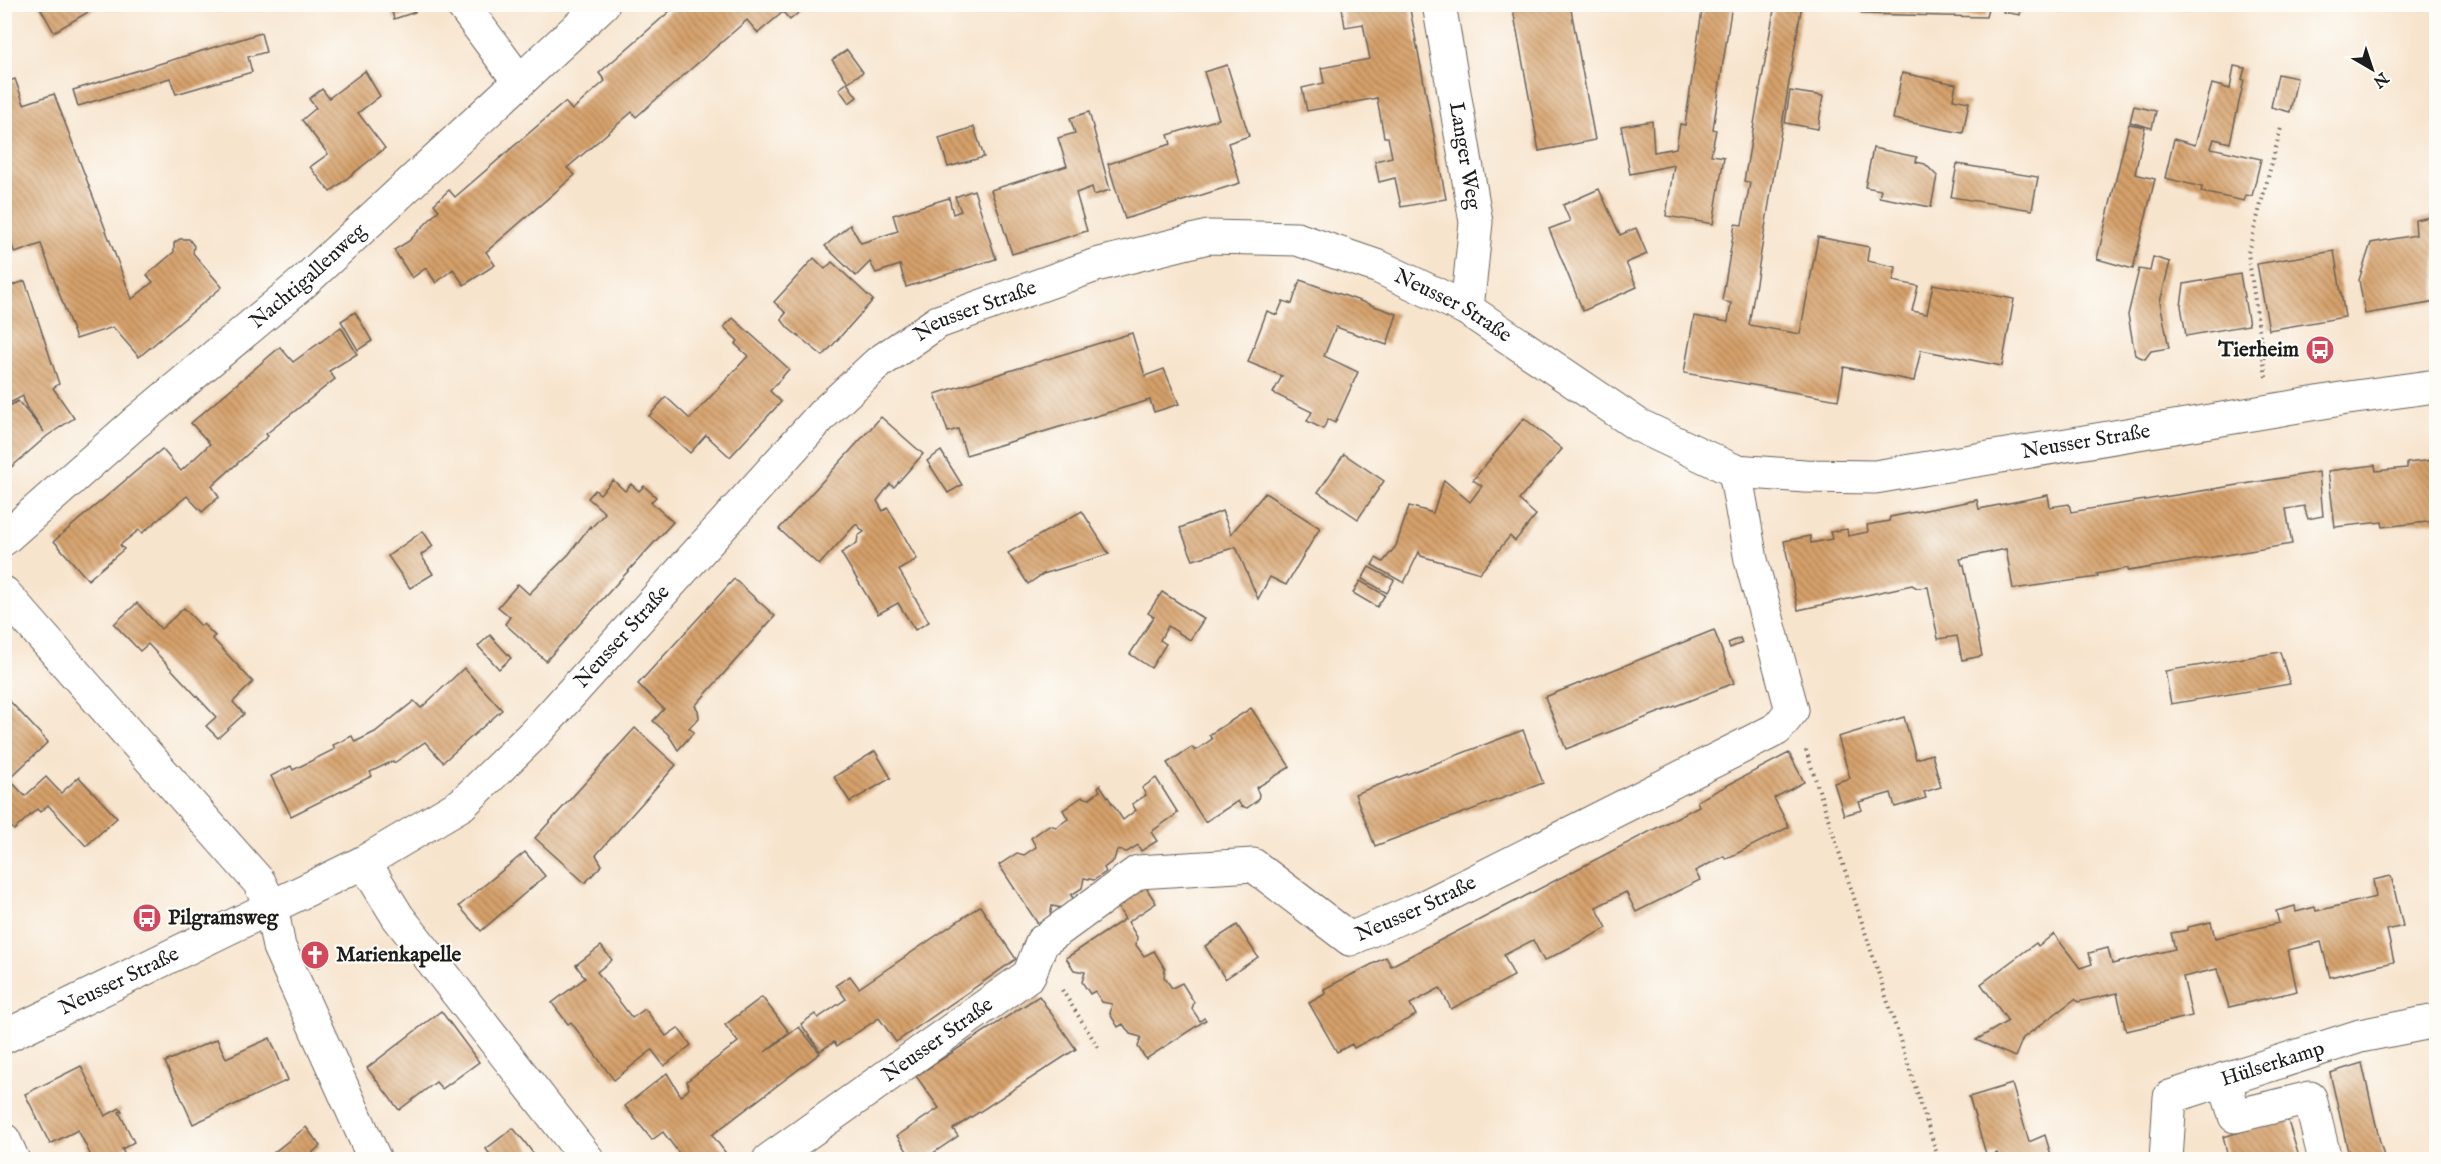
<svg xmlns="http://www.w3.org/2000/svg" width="2441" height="1164" font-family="'IM FELL English',serif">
<defs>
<pattern id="building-back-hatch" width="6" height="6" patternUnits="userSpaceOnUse" patternTransform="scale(1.5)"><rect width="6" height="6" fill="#d5a06a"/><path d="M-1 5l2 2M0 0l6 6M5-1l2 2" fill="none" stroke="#ac8256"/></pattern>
</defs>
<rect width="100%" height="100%" fill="#fdfcf7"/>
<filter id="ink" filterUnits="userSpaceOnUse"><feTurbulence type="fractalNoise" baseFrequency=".0167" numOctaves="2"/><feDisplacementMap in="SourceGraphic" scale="12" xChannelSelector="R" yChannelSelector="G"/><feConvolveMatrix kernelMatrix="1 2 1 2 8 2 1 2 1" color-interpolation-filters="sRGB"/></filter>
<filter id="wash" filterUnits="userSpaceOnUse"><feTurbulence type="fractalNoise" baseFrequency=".008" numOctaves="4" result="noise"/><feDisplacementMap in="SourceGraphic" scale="24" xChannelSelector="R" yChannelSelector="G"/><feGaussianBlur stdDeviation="1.35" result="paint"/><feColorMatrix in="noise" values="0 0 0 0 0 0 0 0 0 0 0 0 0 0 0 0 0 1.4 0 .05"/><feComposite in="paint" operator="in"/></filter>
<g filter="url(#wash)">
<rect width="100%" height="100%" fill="#f7e4cd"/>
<g id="blocks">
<g fill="url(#building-back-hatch)">
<path d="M 38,4 L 102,4 L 54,32 Z"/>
<path d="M 390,4 L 412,4 L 415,12 L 394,19 Z"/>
<path d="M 678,4 L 799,4 L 803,9 L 790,20 L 783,12 L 758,33 L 747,20 L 636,117 L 632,112 L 567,168 L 575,175 L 486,252 L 495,265 L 464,285 L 453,269 L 436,283 L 426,268 L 412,278 L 394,250 L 409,241 L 439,210 L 434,204 L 449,190 L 455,197 L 565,102 L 572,110 L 605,81 L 599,73 Z"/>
<path d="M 1359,4 L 1409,4 L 1446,199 L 1401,207 L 1395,178 L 1379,182 L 1375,161 L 1392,157 L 1388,137 L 1384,137 L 1377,98 L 1307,111 L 1302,88 L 1324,83 L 1321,68 L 1370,59 L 1363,24 L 1345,27 L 1342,8 Z"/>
<path d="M 1512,4 L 1570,4 L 1595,140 L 1539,151 Z"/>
<path d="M 1703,4 L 1732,4 L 1713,129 L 1716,130 L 1711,155 L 1724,157 L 1713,224 L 1666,216 L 1674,165 L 1630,174 L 1621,126 L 1652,121 L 1654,152 L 1676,148 L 1680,124 L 1685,125 Z"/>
<path d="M 1775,4 L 1802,4 L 1749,325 L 1800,334 L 1818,237 L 1869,247 L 1867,261 L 1896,267 L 1893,281 L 1918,286 L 1912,311 L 1927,314 L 1933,284 L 2014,299 L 2002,366 L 1921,350 L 1914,381 L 1844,367 L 1838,400 L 1684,373 L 1694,316 L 1728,322 L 1731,303 L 1722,301 L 1735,224 L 1742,225 L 1750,183 L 1744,181 Z"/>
<path d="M 1862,4 L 1989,4 L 1986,17 L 1862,14 Z"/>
<path d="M 2005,4 L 2022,4 L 2020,15 L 2003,12 Z"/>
<path d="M 261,33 L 266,52 L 248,57 L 252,72 L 176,94 L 170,78 L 78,106 L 73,90 Z"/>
<path d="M 847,50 L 863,72 L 848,82 L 832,60 Z"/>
<path d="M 1227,65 L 1249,136 L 1228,143 L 1240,183 L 1125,219 L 1108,164 L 1171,144 L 1168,135 L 1219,119 L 1204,72 Z"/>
<path d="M 2234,66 L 2245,68 L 2242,79 L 2244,80 L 2230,143 L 2214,139 L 2211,148 L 2261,159 L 2252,196 L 2246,195 L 2244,201 L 2201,192 L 2202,187 L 2165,178 L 2174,139 L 2195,145 L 2212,84 L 2230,89 Z"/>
<path d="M 365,71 L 380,96 L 358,113 L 385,148 L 330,192 L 310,167 L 328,154 L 302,120 L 316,108 L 309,99 L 322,89 L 329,98 Z"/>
<path d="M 1902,73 L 1956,84 L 1953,99 L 1969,102 L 1963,133 L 1893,119 Z"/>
<path d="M 2278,74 L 2297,78 L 2290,112 L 2271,107 Z"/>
<path d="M 15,79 L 24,104 L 54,94 L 132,299 L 153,282 L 147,275 L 174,252 L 174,243 L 180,239 L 189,239 L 194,246 L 193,253 L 222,287 L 139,357 L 113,327 L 76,339 L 41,244 L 15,253 L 4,226 L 4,83 Z"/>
<path d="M 847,83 L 857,97 L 849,103 L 839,89 Z"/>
<path d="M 1790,91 L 1823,96 L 1818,129 L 1785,123 Z"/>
<path d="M 2134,106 L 2156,111 L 2152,128 L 2130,122 Z"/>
<path d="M 1089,112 L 1110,190 L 1094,195 L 1092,187 L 1076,193 L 1087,231 L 1012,254 L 991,190 L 1067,166 L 1058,138 L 1075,133 L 1070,118 Z"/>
<path d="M 2129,124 L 2145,127 L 2135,174 L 2155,179 L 2133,269 L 2097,259 Z"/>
<path d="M 974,127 L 984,157 L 948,167 L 939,138 Z"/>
<path d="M 1873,148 L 1917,157 L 1916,162 L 1925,164 L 1937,176 L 1931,207 L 1879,197 L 1881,190 L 1865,187 Z"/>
<path d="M 1957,164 L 2038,177 L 2032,210 L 1951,197 Z"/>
<path d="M 1599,189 L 1620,235 L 1636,228 L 1647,254 L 1626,263 L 1637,287 L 1583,311 L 1549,229 L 1570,221 L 1563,205 Z"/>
<path d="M 974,190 L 996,259 L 906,287 L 900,265 L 876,273 L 870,262 L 856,276 L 825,246 L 850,225 L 861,243 L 898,231 L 893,215 L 949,198 L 953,214 L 961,211 L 955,197 Z"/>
<path d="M 2436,216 L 2436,302 L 2365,314 L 2359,280 L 2371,243 L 2416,235 L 2415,220 Z"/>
<path d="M 2334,251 L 2345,317 L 2269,330 L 2257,264 Z"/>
<path d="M 2153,257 L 2170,262 L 2160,302 L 2169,348 L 2151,351 L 2145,359 L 2135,355 L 2128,315 L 2139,269 L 2150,271 Z"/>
<path d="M 814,258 L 825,269 L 832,262 L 873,300 L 823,356 L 788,328 L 781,319 L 786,313 L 774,302 Z"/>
<path d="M 2240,274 L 2249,325 L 2186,336 L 2181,306 L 2184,284 Z"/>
<path d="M 1300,280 L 1397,314 L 1387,345 L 1336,327 L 1324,356 L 1358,372 L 1335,423 L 1328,419 L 1323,429 L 1307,421 L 1312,412 L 1273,393 L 1282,376 L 1248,362 L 1267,311 L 1277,315 L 1283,301 L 1292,304 Z"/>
<path d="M 25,281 L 59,384 L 53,388 L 74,418 L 47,436 L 8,470 L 4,465 L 4,409 L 18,401 L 44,432 L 26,407 L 23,396 L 4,406 L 4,288 Z"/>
<path d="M 355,312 L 372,341 L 358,350 L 341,321 Z"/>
<path d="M 733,318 L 789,369 L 770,391 L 781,402 L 730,457 L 706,435 L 690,453 L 649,416 L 666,397 L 690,419 L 748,356 L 735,344 L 738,341 L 724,327 Z"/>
<path d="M 341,327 L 357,354 L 329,371 L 335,379 L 266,434 L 268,436 L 212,486 L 219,497 L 202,512 L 187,496 L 142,533 L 139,530 L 120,545 L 124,549 L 88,580 L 54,541 L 162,449 L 181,471 L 210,444 L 191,423 L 280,347 L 293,362 Z"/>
<path d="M 1132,333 L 1145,376 L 1164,369 L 1179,404 L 1154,412 L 1150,400 L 966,455 L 958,429 L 948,432 L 935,394 Z"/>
<path d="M 881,417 L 923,454 L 894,487 L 890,484 L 877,501 L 883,511 L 888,508 L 917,559 L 899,570 L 929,622 L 915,630 L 898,603 L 878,614 L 841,553 L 857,543 L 858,536 L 864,532 L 856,524 L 819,565 L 779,529 Z"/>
<path d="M 1524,418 L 1562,449 L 1519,500 L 1536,515 L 1515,541 L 1510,536 L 1480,573 L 1421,556 L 1419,552 L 1404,583 L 1372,565 L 1376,558 L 1383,562 L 1396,546 L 1409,506 L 1433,513 L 1444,480 L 1470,502 L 1482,486 L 1473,480 Z"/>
<path d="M 941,451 L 962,485 L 948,493 L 927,461 Z"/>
<path d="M 1344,454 L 1384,481 L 1358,519 L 1318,492 Z"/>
<path d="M 2433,460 L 2434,465 L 2436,465 L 2436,521 L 2383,527 L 2382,522 L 2335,527 L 2328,471 L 2375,465 L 2376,471 L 2407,468 L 2407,463 Z"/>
<path d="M 2319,472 L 2323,516 L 2308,519 L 2304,506 L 2286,509 L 2292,544 L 2128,571 L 2128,568 L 2097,574 L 2098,577 L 2013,589 L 2006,549 L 1960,559 L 1962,565 L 1964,565 L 1982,656 L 1962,660 L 1957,636 L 1938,639 L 1928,587 L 1917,588 L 1912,585 L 1798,610 L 1784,541 L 1810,536 L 1811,543 L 1832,539 L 1830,532 L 1847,529 L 1848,536 L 1868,532 L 1867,525 L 1889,521 L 1890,517 L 1977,500 L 1979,509 L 2048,495 L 2050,507 L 2069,504 L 2071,512 Z"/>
<path d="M 613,480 L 625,491 L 631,484 L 639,491 L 644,486 L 656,497 L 651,502 L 673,522 L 546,661 L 505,624 L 510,617 L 498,607 L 518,584 L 529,594 L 569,554 L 590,526 L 591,528 L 605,513 L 588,498 L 595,490 L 600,494 Z"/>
<path d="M 1265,493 L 1320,528 L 1286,585 L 1270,577 L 1258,599 L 1236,547 L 1193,560 L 1180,528 L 1222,511 L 1231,534 Z"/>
<path d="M 1082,511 L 1109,554 L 1043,574 L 1028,584 L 1008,553 Z"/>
<path d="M 423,531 L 433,546 L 421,555 L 433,574 L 410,588 L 388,556 Z"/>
<path d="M 1369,567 L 1394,580 L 1387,593 L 1362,579 Z"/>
<path d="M 734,579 L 775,616 L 695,706 L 698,710 L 699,718 L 689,728 L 694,732 L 678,750 L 668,734 L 653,721 L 664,709 L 638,684 Z"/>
<path d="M 1360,581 L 1385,595 L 1377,607 L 1353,593 Z"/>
<path d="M 1162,592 L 1204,619 L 1190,640 L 1168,626 L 1160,640 L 1166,644 L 1151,668 L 1130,654 L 1154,617 L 1148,613 Z"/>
<path d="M 137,603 L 161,629 L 184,608 L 201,626 L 203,624 L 215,636 L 212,638 L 253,682 L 233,702 L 244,714 L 218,738 L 206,726 L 216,717 L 148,644 L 140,651 L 114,624 Z"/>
<path d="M 1714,630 L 1734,683 L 1566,749 L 1545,697 Z"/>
<path d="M 490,635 L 511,658 L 499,669 L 478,646 Z"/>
<path d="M 1740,638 L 1742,643 L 1730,648 L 1728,643 Z"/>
<path d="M 2280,652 L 2290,684 L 2171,704 L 2165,671 Z"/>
<path d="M 464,668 L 502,710 L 443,762 L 425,742 L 394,763 L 393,761 L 370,772 L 372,776 L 291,816 L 271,776 L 291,766 L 293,770 L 335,749 L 333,745 L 352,736 L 355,742 L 375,732 L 414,701 L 421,708 Z"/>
<path d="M 4,695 L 48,742 L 9,779 L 25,796 L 46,777 L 61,793 L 79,777 L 117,818 L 86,846 L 48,805 L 40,812 L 37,809 L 14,830 L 4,819 Z"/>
<path d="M 1251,708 L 1290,767 L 1256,788 L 1259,794 L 1258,800 L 1247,808 L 1241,806 L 1238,801 L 1205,822 L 1167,763 L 1192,747 L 1195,751 L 1212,739 L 1209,735 Z"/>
<path d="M 1904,717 L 1916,759 L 1932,754 L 1941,787 L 1924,792 L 1926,798 L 1895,807 L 1891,793 L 1859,802 L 1862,810 L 1844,815 L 1834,783 L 1850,778 L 1838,737 Z"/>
<path d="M 635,728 L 676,765 L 596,855 L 602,865 L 585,883 L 535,838 Z"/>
<path d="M 1523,730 L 1543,783 L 1375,846 L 1355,794 Z"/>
<path d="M 875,751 L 891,778 L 850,802 L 834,777 Z"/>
<path d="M 1789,753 L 1804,782 L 1774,798 L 1789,827 L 1726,859 L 1724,856 L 1695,871 L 1700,880 L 1636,912 L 1626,892 L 1596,907 L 1607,928 L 1544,961 L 1533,940 L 1504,955 L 1514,976 L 1451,1009 L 1440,988 L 1410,1004 L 1416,1015 L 1354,1048 L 1352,1044 L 1337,1052 L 1309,1003 L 1325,994 L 1324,989 L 1386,957 L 1391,966 L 1406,958 L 1699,806 L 1697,801 Z"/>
<path d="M 1156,778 L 1178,813 L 1151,832 L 1157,841 L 1141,851 L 1138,845 L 1127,852 L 1117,850 L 1114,860 L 1104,868 L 1106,872 L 1094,880 L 1084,878 L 1082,888 L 1071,895 L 1074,900 L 1062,908 L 1052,906 L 1050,916 L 1038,924 L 999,865 L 1017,853 L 1024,855 L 1036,847 L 1031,838 L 1049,825 L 1056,827 L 1068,819 L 1063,810 L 1082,797 L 1089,799 L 1100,791 L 1098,787 L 1100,785 L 1123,820 L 1136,810 L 1132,804 L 1146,795 L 1142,788 Z"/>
<path d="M 525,852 L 545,876 L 481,931 L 459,906 Z"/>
<path d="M 2391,876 L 2403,926 L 2387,930 L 2394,962 L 2330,977 L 2321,942 L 2288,950 L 2297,991 L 2229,1007 L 2217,969 L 2183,977 L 2192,1016 L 2126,1031 L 2117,993 L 2078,1002 L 2075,999 L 2023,1038 L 2015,1057 L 1976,1040 L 2008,1021 L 1981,984 L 2036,943 L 2038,946 L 2054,934 L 2080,968 L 2092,964 L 2089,953 L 2108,948 L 2112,964 L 2175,949 L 2171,933 L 2188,930 L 2188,927 L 2211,922 L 2215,938 L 2279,923 L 2276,911 L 2295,906 L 2296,912 L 2315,907 L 2316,911 L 2376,897 L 2373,880 Z"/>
<path d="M 1145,886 L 1156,903 L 1128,922 L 1137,937 L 1136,945 L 1144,956 L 1154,951 L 1165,969 L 1164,977 L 1172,988 L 1182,983 L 1194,1002 L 1192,1009 L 1200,1021 L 1204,1018 L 1206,1020 L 1146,1059 L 1138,1047 L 1141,1037 L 1130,1034 L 1123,1024 L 1118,1027 L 1110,1014 L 1112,1004 L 1102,1002 L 1095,991 L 1090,994 L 1082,982 L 1085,972 L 1074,970 L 1066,958 L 1125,919 L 1116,904 Z"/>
<path d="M 980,906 L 1016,959 L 896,1042 L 879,1018 L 837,1046 L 834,1042 L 820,1051 L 801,1024 L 815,1014 L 818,1018 L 846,999 L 836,985 L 850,976 L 859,988 Z"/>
<path d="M 1237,925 L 1258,957 L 1225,979 L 1205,946 Z"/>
<path d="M 318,943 L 326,959 L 319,967 L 312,964 L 305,950 Z"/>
<path d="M 601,946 L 612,960 L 597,972 L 632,1018 L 645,1009 L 666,1036 L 678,1028 L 691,1045 L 664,1066 L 652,1050 L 614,1080 L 571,1022 L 568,1024 L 552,1003 L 585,978 L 576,965 Z"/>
<path d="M 1039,996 L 1076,1049 L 953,1129 L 958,1136 L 923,1160 L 913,1160 L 897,1136 L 939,1108 L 916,1076 Z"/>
<path d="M 762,997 L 789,1032 L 765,1052 L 799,1027 L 820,1053 L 712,1135 L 731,1160 L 684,1160 L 663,1132 L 652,1140 L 625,1106 L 667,1073 L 681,1096 L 689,1089 L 687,1081 L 738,1042 L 725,1025 Z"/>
<path d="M 441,1011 L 479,1062 L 442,1089 L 436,1082 L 399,1110 L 367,1068 Z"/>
<path d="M 270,1038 L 288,1080 L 193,1124 L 165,1062 L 217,1039 L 226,1058 Z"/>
<path d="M 2362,1063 L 2379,1138 L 2385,1160 L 2350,1160 L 2330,1073 Z"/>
<path d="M 81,1066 L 105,1116 L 120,1108 L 122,1111 L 119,1112 L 134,1142 L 122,1149 L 127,1160 L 93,1160 L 78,1130 L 50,1144 L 25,1094 Z"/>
<path d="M 2012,1084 L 2029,1142 L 2045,1135 L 2051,1155 L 2037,1160 L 1999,1160 L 1997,1153 L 1987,1157 L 1969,1097 Z"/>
<path d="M 2287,1118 L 2300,1160 L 2229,1160 L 2223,1137 Z"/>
<path d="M 306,1127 L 320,1146 L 304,1160 L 275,1160 L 272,1154 Z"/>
<path d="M 513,1128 L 524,1141 L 538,1160 L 494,1160 L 486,1149 Z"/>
</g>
</g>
</g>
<g filter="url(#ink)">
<use href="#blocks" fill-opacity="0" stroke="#69625a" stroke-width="1.5"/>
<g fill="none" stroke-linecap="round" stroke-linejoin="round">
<g stroke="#69625a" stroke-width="35">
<g id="minor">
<path d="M 462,4 L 519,81"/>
<path id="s1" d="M 1439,4 L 1476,222 L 1467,309"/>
<path id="s2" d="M 4,539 L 135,423 L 305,281 L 603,4"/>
<path d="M 4,593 L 259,882 L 271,906 L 279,947 L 375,1160"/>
<path d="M 364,862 L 398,917 L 588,1160"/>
<path id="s3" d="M 4,1037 L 364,862 L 462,804 L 538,730 L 823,414 L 878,363 L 938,322 L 1096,265 L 1208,237 L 1297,239 L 1379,267 L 1467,309 L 1638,425 L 1735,471 L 1805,476 L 1875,477 L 2341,399 L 2436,386"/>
<path d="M 2224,1079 L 2235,1116 L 2310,1098 L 2325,1160"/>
<path d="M 4,1140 L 13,1160"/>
<path id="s4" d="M 769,1160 L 1029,975 L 1042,942 L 1138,872 L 1253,865 L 1350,939 L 1424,907 L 1777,729 L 1792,710 L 1751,560 L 1735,471"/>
<path id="s5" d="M 2166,1160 L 2170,1097 L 2360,1036 L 2436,1021"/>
</g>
</g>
<g stroke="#69625a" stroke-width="4" stroke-dasharray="1.5 4.5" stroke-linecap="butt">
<path d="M 2266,377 L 2248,253 L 2281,128"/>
<path d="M 1806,750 L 1939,1160"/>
<path d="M 1062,990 L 1100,1050"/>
</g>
<use href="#minor" stroke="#fff" stroke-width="33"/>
</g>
</g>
<defs>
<g id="bus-disc" transform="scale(1.5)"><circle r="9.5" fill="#d1495b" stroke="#fdfcf7"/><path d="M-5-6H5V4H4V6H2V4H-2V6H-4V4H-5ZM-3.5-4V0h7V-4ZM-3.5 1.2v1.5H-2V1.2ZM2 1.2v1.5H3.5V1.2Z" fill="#fff"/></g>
<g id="church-disc" transform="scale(1.5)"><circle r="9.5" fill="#d1495b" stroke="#fdfcf7"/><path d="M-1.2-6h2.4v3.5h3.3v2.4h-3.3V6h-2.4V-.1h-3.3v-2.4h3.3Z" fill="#fff"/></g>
</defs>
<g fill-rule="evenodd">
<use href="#bus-disc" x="2320" y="350"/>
<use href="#bus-disc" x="147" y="918"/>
<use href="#church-disc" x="315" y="955"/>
</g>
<g text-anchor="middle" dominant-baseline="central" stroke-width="4.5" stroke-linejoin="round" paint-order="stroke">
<g font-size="21" fill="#1c1c1c" stroke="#fdfcf7">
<text stroke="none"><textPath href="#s1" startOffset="154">Langer Weg</textPath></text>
<text stroke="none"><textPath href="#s2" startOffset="402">Nachtigallenweg</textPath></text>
<text stroke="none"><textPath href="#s3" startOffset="1736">Neusser Straße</textPath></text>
<text stroke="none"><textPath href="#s3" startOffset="1232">Neusser Straße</textPath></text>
<text stroke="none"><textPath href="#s3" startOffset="2418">Neusser Straße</textPath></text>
<text stroke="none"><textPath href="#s3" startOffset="746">Neusser Straße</textPath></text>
<text stroke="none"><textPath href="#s4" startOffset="783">Neusser Straße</textPath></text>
<text stroke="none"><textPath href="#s3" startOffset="128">Neusser Straße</textPath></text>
<text stroke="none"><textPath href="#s4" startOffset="207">Neusser Straße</textPath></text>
<text stroke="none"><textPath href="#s5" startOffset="171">Hülserkamp</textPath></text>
</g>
<g font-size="21" font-weight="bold" fill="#1c1c1c" stroke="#fdfcf7" text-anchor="start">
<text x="2299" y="350" text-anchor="end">Tierheim</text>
<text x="168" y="918">Pilgramsweg</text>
<text x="336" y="955">Marienkapelle</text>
</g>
</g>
<rect width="2441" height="1164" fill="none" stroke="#fdfcf7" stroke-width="24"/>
<g transform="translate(2372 69) rotate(141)" stroke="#fdfcf7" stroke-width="4.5" paint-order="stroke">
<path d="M0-4.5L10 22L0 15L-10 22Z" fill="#1c1c1c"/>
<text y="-9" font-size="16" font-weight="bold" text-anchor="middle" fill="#1c1c1c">N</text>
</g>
</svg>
